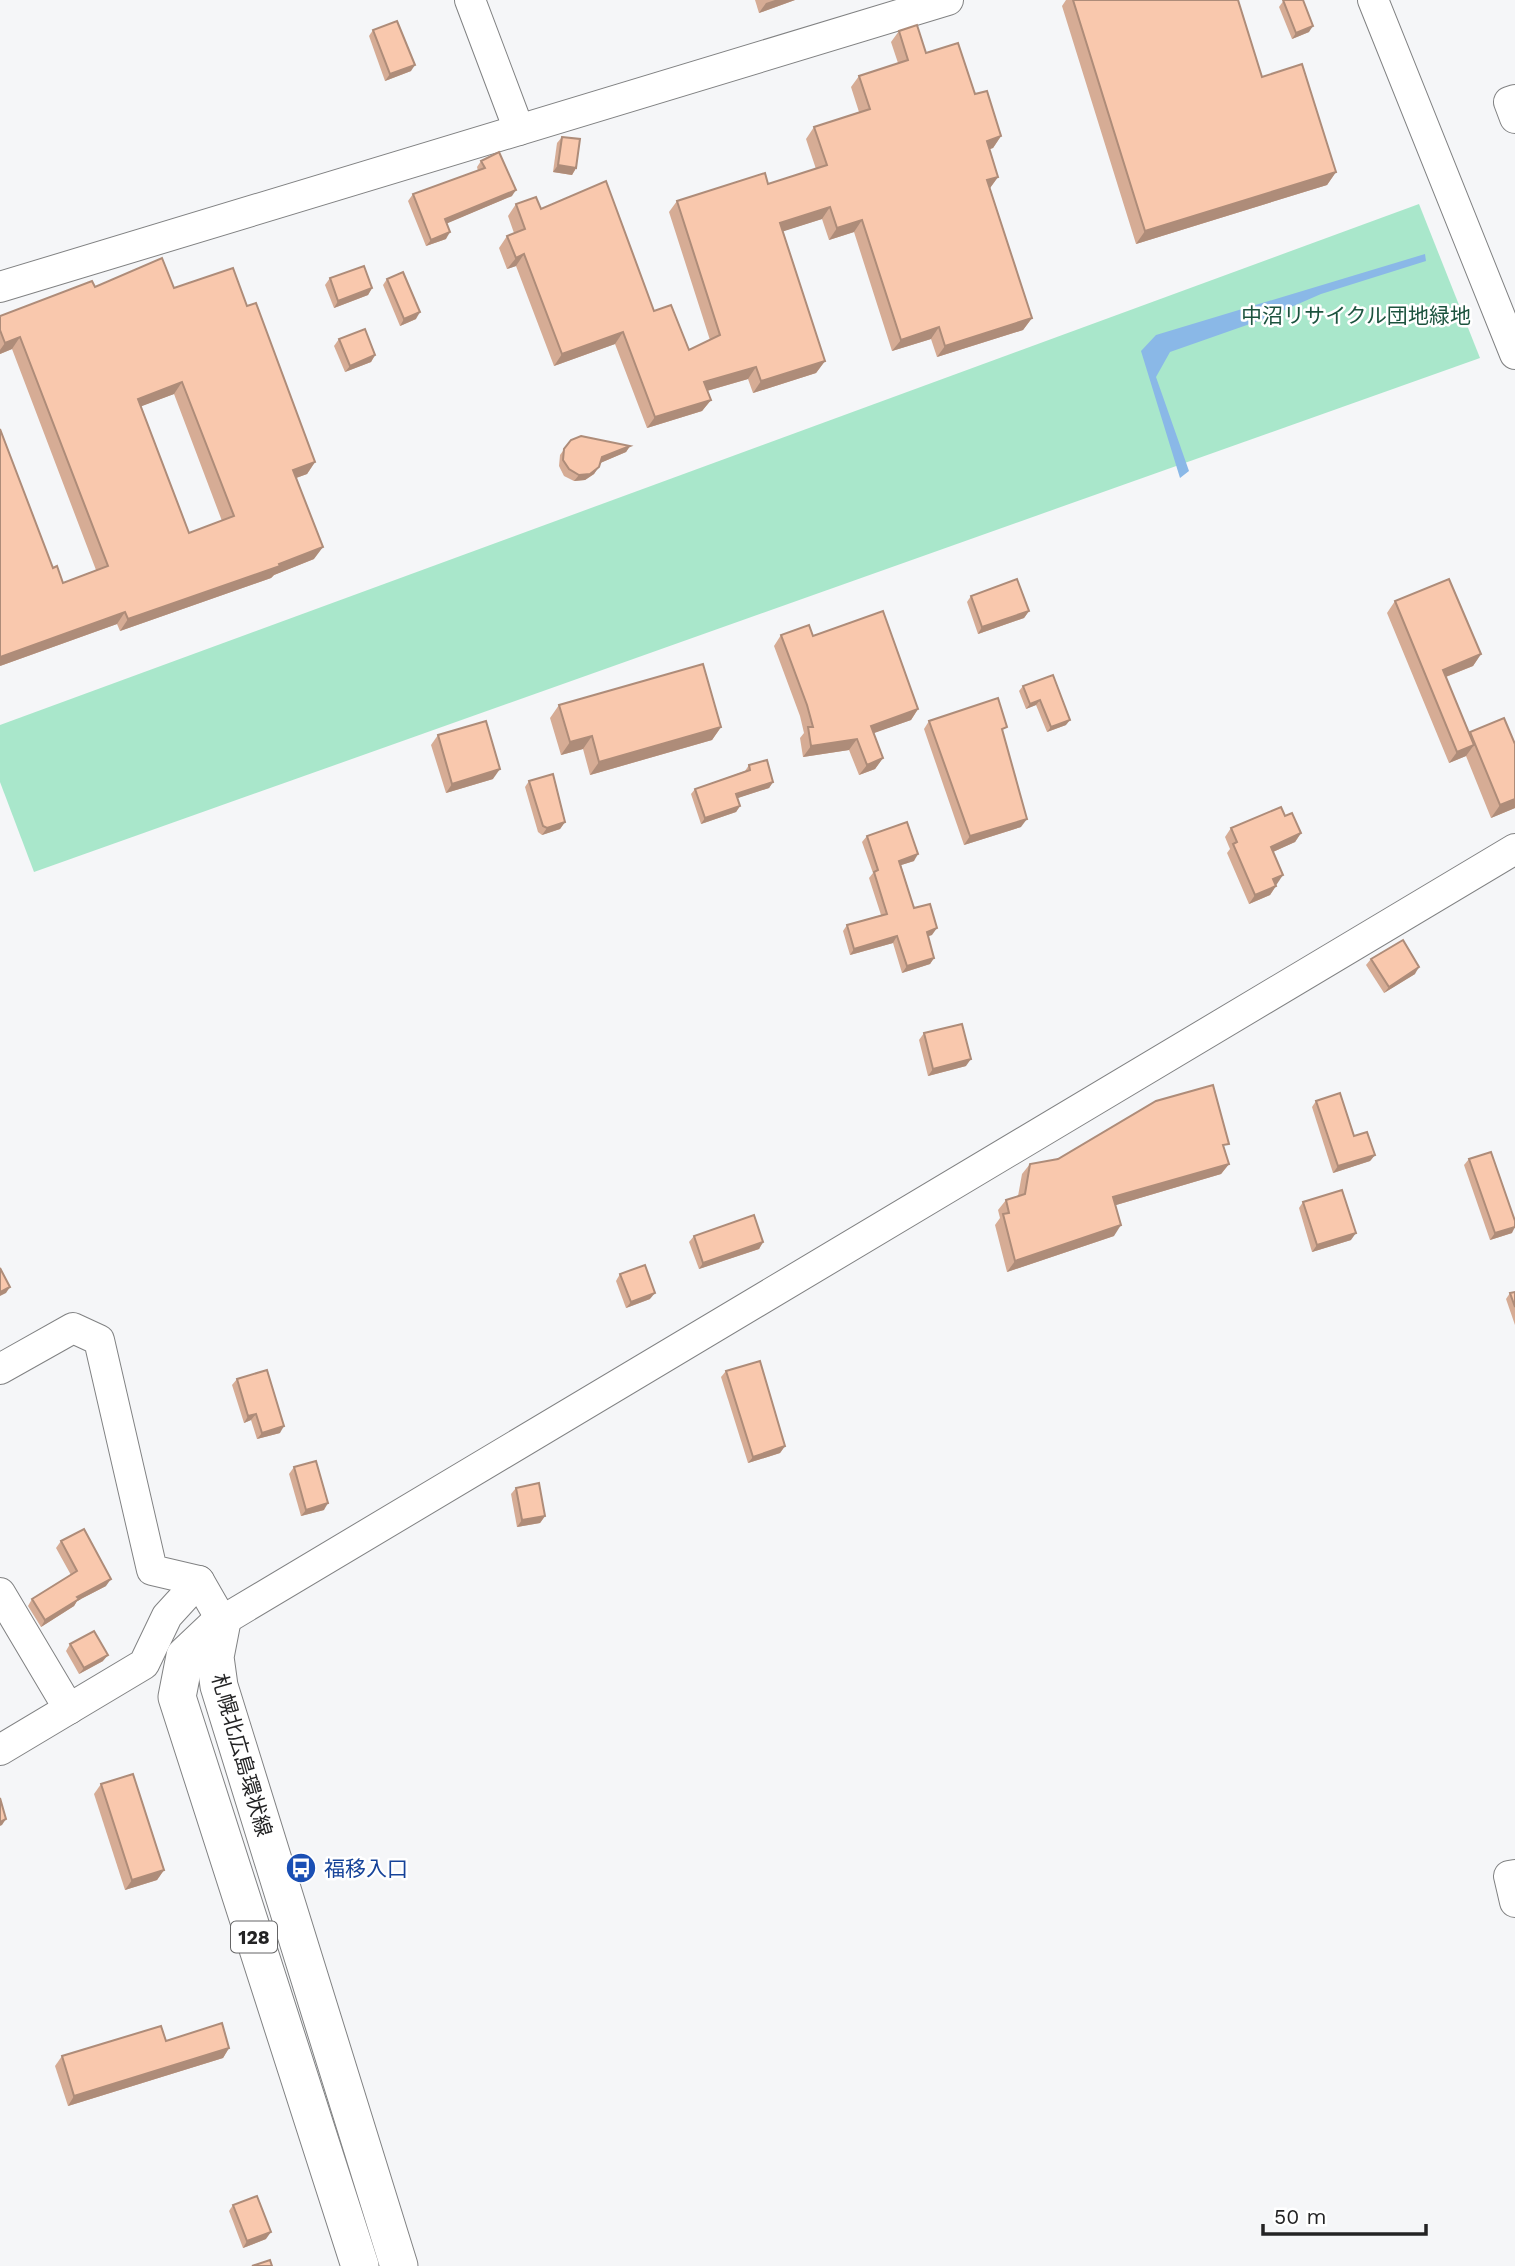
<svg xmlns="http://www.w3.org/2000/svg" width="1515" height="2266" font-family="'Work Sans','Noto Sans JP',sans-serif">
<rect width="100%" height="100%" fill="#f5f6f8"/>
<path fill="#a9e7cb" d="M 1419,204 L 1480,358 L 34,872 L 0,782 L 0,725 Z"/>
<path fill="#8ab8e7" d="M 1425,254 L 1426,261 L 1321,294 L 1264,319 L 1170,352 L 1156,377 L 1189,471 L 1180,478 L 1141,351 L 1156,335 Z"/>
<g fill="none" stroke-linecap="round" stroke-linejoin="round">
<g stroke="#818283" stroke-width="32">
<g id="minor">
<path d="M 470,0 L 519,130"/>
<path d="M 1373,0 L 1515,354"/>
<path d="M 1515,100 L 1509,102 L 1515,118"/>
<path d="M 0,287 L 948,0"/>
<path d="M 0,1369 L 73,1328 L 99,1340 L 152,1570 L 199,1581 L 222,1621 L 1515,849"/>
<path d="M 0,1593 L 69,1709"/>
<path d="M 0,1750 L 144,1664 L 167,1616 L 199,1581"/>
<path d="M 1515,1875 L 1509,1876 L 1515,1902"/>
</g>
</g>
<g stroke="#818283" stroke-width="39">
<g id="major">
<path d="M 222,1621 L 185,1656 L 177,1697 L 360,2266"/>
<path d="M 222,1621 L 215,1657 L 219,1686 L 399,2266"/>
</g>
</g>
<use href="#minor" stroke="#fff" stroke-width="30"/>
<use href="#major" stroke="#fff" stroke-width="37"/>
</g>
<g fill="#d6ac95" fill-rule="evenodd">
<path d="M 755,0 L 795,0 L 759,13 Z"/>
<path d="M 1066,0 L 1238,0 L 1262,77 L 1336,172 L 1327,185 L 1136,244 L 1062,6 Z"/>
<path d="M 1284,0 L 1309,32 L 1292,39 L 1279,7 Z"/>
<path d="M 373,30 L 411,71 L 385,81 L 369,36 Z"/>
<path d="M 899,31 L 975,94 L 1001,136 L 993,148 L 989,149 L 998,177 L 990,188 L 1032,318 L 1023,330 L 937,357 L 931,339 L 892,351 L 854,232 L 829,240 L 822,219 L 783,231 L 825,361 L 816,373 L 753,393 L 748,379 L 707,391 L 711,400 L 702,411 L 647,428 L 615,344 L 554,366 L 516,266 L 507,269 L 499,248 L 507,236 L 514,233 L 508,216 L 516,204 L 541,209 L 654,311 L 689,350 L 710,340 L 669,212 L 677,201 L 768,184 L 816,169 L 806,139 L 814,127 L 859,112 L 851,87 L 859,76 L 898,63 L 891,42 Z"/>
<path d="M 562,137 L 576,168 L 572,175 L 553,172 L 557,143 Z"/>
<path d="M 481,161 L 512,196 L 447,223 L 446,239 L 426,246 L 408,201 L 413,194 L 478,171 L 477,167 Z"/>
<path d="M 330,278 L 372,288 L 368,295 L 334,308 L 325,285 Z"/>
<path d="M 387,279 L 416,319 L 400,326 L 383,285 Z"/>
<path d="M 95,287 L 174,288 L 247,306 L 315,462 L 307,474 L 296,478 L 314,559 L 274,575 L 271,578 L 120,631 L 117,624 L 0,666 L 53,568 L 63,583 L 96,570 L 12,349 L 0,354 L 0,316 ZM 174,394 L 222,521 L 189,533 L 141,406 Z"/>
<path d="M 339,339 L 375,355 L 371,362 L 345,372 L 334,346 Z"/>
<path d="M 571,440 L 630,446 L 626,452 L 600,463 L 594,474 L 585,480 L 574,481 L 564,476 L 559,466 L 560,455 Z"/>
<path d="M 971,596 L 1029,611 L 1024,618 L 978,634 L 967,602 Z"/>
<path d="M 1395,601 L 1481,654 L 1473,666 L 1446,677 L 1469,733 L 1470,732 L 1515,808 L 1491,818 L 1466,756 L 1449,763 L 1387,613 Z"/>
<path d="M 781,635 L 813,636 L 918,709 L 911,720 L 873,733 L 883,758 L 875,769 L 859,775 L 849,750 L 803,757 L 800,738 L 804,733 L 800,716 L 774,646 Z"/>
<path d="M 1053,675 L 1066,725 L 1047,732 L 1036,705 L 1026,709 L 1019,691 L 1023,686 Z"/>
<path d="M 559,705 L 721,727 L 712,740 L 590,775 L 583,749 L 561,755 L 550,718 Z"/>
<path d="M 929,721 L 1021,827 L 964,845 L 924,729 Z"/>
<path d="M 438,735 L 493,779 L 446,793 L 431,745 Z"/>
<path d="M 749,765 L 773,782 L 769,788 L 737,798 L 740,806 L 736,812 L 701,824 L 691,794 L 695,789 L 745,771 Z"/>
<path d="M 529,781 L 565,822 L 560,829 L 542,835 L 538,832 L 525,787 Z"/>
<path d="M 1285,816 L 1301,833 L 1295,842 L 1273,852 L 1277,884 L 1270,895 L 1249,904 L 1227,853 L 1230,849 L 1225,837 L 1231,828 Z"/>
<path d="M 867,836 L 914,861 L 901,865 L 914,908 L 932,935 L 928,936 L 934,958 L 930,964 L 902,973 L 893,943 L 850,955 L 843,931 L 847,925 L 881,915 L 869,878 L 873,873 L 862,842 Z"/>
<path d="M 1371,959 L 1415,974 L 1384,993 L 1366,965 Z"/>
<path d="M 924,1033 L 966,1066 L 928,1076 L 919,1040 Z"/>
<path d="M 1316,1101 L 1375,1155 L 1370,1161 L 1333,1173 L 1312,1107 Z"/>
<path d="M 1225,1150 L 1229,1164 L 1221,1174 L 1116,1205 L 1114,1236 L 1007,1272 L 995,1225 L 1000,1218 L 998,1210 L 1006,1200 L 1018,1196 L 1022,1174 L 1030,1164 Z"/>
<path d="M 1469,1159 L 1512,1233 L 1490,1240 L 1464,1165 Z"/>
<path d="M 1303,1202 L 1351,1240 L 1312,1252 L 1299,1208 Z"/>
<path d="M 694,1236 L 763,1242 L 759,1249 L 699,1269 L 689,1242 Z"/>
<path d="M 620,1274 L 650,1299 L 626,1308 L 616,1281 Z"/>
<path d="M 1515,1292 L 1515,1325 L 1506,1299 L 1510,1293 Z"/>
<path d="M 726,1371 L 785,1446 L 780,1453 L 748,1463 L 721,1377 Z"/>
<path d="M 237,1379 L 280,1433 L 257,1439 L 251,1420 L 244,1423 L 232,1385 Z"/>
<path d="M 294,1467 L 324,1510 L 301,1516 L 289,1474 Z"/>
<path d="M 516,1488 L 545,1516 L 540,1523 L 517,1527 L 511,1494 Z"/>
<path d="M 61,1541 L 106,1586 L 77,1601 L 74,1606 L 41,1627 L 28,1606 L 32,1599 L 71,1575 L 56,1548 Z"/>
<path d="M 70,1644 L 103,1661 L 79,1674 L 66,1651 Z"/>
<path d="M 101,1784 L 164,1870 L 157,1880 L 125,1890 L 94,1794 Z"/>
<path d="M 166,2041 L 229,2048 L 223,2058 L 68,2106 L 55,2066 L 62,2056 Z"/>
<path d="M 233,2205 L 266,2239 L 243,2248 L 229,2211 Z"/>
</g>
<g fill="#ae8c79">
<path d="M 775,0 L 795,0 L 759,13 L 766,3 Z"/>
<path d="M 1313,26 L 1309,32 L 1292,39 L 1296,33 Z"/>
<path d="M 415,65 L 411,71 L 385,81 L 390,74 Z"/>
<path d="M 1001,136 L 993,148 L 979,153 L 987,141 Z"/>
<path d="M 558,165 L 576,168 L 572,175 L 553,172 Z"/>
<path d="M 1336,172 L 1327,185 L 1136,244 L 1145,231 Z"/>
<path d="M 998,177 L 990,188 L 987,180 Z"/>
<path d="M 516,190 L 512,196 L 441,226 L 445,219 Z"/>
<path d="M 830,207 L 822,219 L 772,235 L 780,223 Z"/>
<path d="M 862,220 L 854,232 L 829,240 L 837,228 Z"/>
<path d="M 450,232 L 446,239 L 426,246 L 431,240 Z"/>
<path d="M 524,254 L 516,266 L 507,269 L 516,258 Z"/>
<path d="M 372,288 L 368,295 L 334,308 L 338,301 Z"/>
<path d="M 420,312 L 416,319 L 400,326 L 404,319 Z"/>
<path d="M 1032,318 L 1023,330 L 937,357 L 945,346 Z"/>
<path d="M 939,327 L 931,339 L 892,351 L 901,340 Z"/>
<path d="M 623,332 L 615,344 L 554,366 L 562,354 Z"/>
<path d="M 20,337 L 12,349 L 0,354 L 0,350 L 5,343 Z"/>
<path d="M 375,355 L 371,362 L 345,372 L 350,366 Z"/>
<path d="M 825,361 L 816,373 L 753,393 L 761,381 Z"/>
<path d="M 756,367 L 748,379 L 696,394 L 704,382 Z"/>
<path d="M 182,382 L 174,394 L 129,411 L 138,399 Z"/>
<path d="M 711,400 L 702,411 L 647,428 L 655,417 Z"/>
<path d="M 630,446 L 626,452 L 598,464 L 602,457 Z"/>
<path d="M 315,462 L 307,474 L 285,482 L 293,470 Z"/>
<path d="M 599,467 L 594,474 L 585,480 L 574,481 L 579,475 Z"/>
<path d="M 323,547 L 314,559 L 274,575 L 271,578 L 120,631 L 128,619 Z"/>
<path d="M 1029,611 L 1024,618 L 978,634 L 982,627 Z"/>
<path d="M 125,612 L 117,624 L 0,666 L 0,657 Z"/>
<path d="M 1481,654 L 1473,666 L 1435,681 L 1443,670 Z"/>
<path d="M 1040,700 L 1036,705 L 1026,709 L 1030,704 Z"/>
<path d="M 918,709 L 911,720 L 863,737 L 871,726 Z"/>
<path d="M 1070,720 L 1066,725 L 1047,732 L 1051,727 Z"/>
<path d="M 721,727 L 712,740 L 590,775 L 599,762 Z"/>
<path d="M 592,736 L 583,749 L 561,755 L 570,742 Z"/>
<path d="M 857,739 L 849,750 L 803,757 L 811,746 Z"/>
<path d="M 1474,745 L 1466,756 L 1449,763 L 1457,752 Z"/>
<path d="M 883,758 L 875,769 L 859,775 L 867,765 Z"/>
<path d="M 500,769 L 493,779 L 446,793 L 452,784 Z"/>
<path d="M 773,782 L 769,788 L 732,800 L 736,794 Z"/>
<path d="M 1515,799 L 1515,808 L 1491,818 L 1500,805 Z"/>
<path d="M 740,806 L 736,812 L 701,824 L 705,818 Z"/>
<path d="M 1027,819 L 1021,827 L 964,845 L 970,836 Z"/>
<path d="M 565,822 L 560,829 L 542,835 L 547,828 Z"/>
<path d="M 1301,833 L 1295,842 L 1264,856 L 1271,847 Z"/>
<path d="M 918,854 L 914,861 L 895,867 L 899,861 Z"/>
<path d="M 1283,875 L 1277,884 L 1267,888 L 1273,879 Z"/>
<path d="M 1276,886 L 1270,895 L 1249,904 L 1255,895 Z"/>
<path d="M 937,928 L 932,935 L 922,938 L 927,932 Z"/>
<path d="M 897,936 L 893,943 L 850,955 L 854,949 Z"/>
<path d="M 934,958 L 930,964 L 902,973 L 907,966 Z"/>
<path d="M 1419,967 L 1415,974 L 1384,993 L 1389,987 Z"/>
<path d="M 971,1059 L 966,1066 L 928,1076 L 933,1069 Z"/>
<path d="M 1375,1155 L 1370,1161 L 1333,1173 L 1338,1166 Z"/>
<path d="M 1229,1164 L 1221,1174 L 1106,1208 L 1113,1197 Z"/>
<path d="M 1121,1225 L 1114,1236 L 1007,1272 L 1015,1261 Z"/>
<path d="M 1515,1227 L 1512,1233 L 1490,1240 L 1495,1233 Z"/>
<path d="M 1356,1233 L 1351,1240 L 1312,1252 L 1317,1245 Z"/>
<path d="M 763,1242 L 759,1249 L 699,1269 L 703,1263 Z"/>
<path d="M 10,1287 L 6,1293 L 0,1296 L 0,1292 Z"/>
<path d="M 655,1293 L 650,1299 L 626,1308 L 631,1302 Z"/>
<path d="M 256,1414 L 251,1420 L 244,1423 L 248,1416 Z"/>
<path d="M 284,1426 L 280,1433 L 257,1439 L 262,1433 Z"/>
<path d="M 785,1446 L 780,1453 L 748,1463 L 753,1457 Z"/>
<path d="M 328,1503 L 324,1510 L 301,1516 L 306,1510 Z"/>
<path d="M 545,1516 L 540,1523 L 517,1527 L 522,1520 Z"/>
<path d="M 111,1579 L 106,1586 L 77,1601 L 74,1606 L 41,1627 L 45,1620 L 77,1597 Z"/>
<path d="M 108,1655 L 103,1661 L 79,1674 L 84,1668 Z"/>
<path d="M 6,1819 L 2,1825 L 0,1826 L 0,1822 Z"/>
<path d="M 164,1870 L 157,1880 L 125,1890 L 132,1880 Z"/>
<path d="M 229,2048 L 223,2058 L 68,2106 L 74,2096 Z"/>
<path d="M 271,2232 L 266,2239 L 243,2248 L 247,2241 Z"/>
</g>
<g fill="#f9c8ad" stroke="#ae8c79" stroke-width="2" fill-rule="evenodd">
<path d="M 1073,0 L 1238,0 L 1262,77 L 1302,64 L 1336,172 L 1145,231 Z"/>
<path d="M 1283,0 L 1303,0 L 1313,26 L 1296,33 Z"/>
<path d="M 397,21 L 415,65 L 390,74 L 373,30 Z"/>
<path d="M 917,25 L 926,53 L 958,43 L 975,94 L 987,91 L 1001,136 L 987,141 L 998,177 L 987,180 L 1032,318 L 945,346 L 939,327 L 901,340 L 862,220 L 837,228 L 830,207 L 780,223 L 825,361 L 761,381 L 756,367 L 704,382 L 711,400 L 655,417 L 623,332 L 562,354 L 524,254 L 516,258 L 507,236 L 525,229 L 516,204 L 536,197 L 541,209 L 606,181 L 654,311 L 671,305 L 689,350 L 720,335 L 677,201 L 765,173 L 768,184 L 827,165 L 814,127 L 870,109 L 859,76 L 908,60 L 899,31 Z"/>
<path d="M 562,137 L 580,139 L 576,168 L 558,165 Z"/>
<path d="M 499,152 L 516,190 L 445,219 L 450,232 L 431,240 L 413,194 L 485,168 L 481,161 Z"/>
<path d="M 162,258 L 174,288 L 233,268 L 247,306 L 256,303 L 315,462 L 293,470 L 323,547 L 279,564 L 280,566 L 128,619 L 125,612 L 0,657 L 0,429 L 53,568 L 57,566 L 63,583 L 108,566 L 20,337 L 5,343 L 0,330 L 0,316 L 92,281 L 95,287 ZM 182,382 L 234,516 L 189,533 L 138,399 Z"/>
<path d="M 364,266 L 372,288 L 338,301 L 330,278 Z"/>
<path d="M 403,272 L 420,312 L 404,319 L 387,279 Z"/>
<path d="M 365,329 L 375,355 L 350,366 L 339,339 Z"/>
<path d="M 581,436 L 630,446 L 602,457 L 599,467 L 590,474 L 579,475 L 569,469 L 563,460 L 564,449 L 571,440 Z"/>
<path d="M 1017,579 L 1029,611 L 982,627 L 971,596 Z"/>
<path d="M 1449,579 L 1481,654 L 1443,670 L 1474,745 L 1457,752 L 1395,601 Z"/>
<path d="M 883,611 L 918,709 L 871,726 L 883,758 L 867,765 L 857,739 L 811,746 L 808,727 L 813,727 L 807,705 L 781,635 L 809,625 L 813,636 Z"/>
<path d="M 703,664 L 721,727 L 599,762 L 592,736 L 570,742 L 559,705 Z"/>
<path d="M 1053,675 L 1070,720 L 1051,727 L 1040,700 L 1030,704 L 1023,686 Z"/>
<path d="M 998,698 L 1007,727 L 1002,729 L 1027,819 L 970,836 L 929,721 Z"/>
<path d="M 1504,718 L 1515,744 L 1515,799 L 1500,805 L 1470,732 Z"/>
<path d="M 486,721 L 500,769 L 452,784 L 438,735 Z"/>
<path d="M 767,760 L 773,782 L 736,794 L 740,806 L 705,818 L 695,789 L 750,770 L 749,765 Z"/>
<path d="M 553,774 L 565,822 L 547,828 L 543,826 L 529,781 Z"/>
<path d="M 1281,807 L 1285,816 L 1292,813 L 1301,833 L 1271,847 L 1283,875 L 1273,879 L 1276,886 L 1255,895 L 1233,844 L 1237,842 L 1231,828 Z"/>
<path d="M 907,822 L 918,854 L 899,861 L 914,908 L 930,904 L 937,928 L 927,932 L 934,958 L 907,966 L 897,936 L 854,949 L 847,925 L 887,914 L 874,872 L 878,870 L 867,836 Z"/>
<path d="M 1403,940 L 1419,967 L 1389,987 L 1371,959 Z"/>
<path d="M 962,1024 L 971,1059 L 933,1069 L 924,1033 Z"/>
<path d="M 1213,1085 L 1229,1144 L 1223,1145 L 1229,1164 L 1113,1197 L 1121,1225 L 1015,1261 L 1003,1214 L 1009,1213 L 1006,1200 L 1025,1194 L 1030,1164 L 1058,1159 L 1156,1101 Z"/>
<path d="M 1340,1093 L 1354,1136 L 1367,1132 L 1375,1155 L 1338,1166 L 1316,1101 Z"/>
<path d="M 1491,1152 L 1515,1221 L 1515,1227 L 1495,1233 L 1469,1159 Z"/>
<path d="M 1342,1190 L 1356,1233 L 1317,1245 L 1303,1202 Z"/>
<path d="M 754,1215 L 763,1242 L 703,1263 L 694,1236 Z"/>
<path d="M 645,1265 L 655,1293 L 631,1302 L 620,1274 Z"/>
<path d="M 0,1268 L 10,1287 L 0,1292 Z"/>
<path d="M 1515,1292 L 1515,1307 L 1510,1293 Z"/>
<path d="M 760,1361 L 785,1446 L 753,1457 L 726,1371 Z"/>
<path d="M 267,1370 L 284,1426 L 262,1433 L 256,1414 L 248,1416 L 237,1379 Z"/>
<path d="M 316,1461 L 328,1503 L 306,1510 L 294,1467 Z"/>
<path d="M 539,1483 L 545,1516 L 522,1520 L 516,1488 Z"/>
<path d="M 84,1529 L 111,1579 L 77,1597 L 79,1599 L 45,1620 L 32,1599 L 77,1571 L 61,1541 Z"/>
<path d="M 94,1631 L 108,1655 L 84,1668 L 70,1644 Z"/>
<path d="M 133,1774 L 164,1870 L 132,1880 L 101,1784 Z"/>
<path d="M 0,1798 L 6,1819 L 0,1822 Z"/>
<path d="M 222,2023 L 229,2048 L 74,2096 L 62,2056 L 161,2026 L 166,2041 Z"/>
<path d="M 257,2196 L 271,2232 L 247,2241 L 233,2205 Z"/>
<path d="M 270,2260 L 272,2266 L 252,2266 Z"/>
</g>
<defs>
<g id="bus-disc" transform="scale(1.575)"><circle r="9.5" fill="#1a4fb4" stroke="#fff"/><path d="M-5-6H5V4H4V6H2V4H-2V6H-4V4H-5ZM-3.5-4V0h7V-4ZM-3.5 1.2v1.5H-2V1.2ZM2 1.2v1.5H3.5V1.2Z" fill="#fff"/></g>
</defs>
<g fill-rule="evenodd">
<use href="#bus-disc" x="301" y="1868"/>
</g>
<g text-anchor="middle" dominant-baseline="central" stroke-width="5" stroke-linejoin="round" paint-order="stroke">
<rect fill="#fff" stroke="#656566" stroke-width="2" x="231" y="1921.5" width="46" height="31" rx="5"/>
<g font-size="19" font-weight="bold" fill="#232324">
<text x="254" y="1937">128</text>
</g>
<g font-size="21" fill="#1c533e" stroke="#fff">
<text x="1356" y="315">中沼リサイクル団地緑地</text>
</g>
<g font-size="21" fill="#232324" stroke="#fff">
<text transform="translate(242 1755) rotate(74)">札幌北広島環状線</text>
</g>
<g font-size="21" fill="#164399" stroke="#fff" text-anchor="start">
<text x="324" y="1868">福移入口</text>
</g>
</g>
<path d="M1263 2224v10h163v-10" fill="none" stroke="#232324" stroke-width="3.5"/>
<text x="1274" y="2224" font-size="21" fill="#232324" stroke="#ffffff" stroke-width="5" paint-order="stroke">50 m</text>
</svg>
